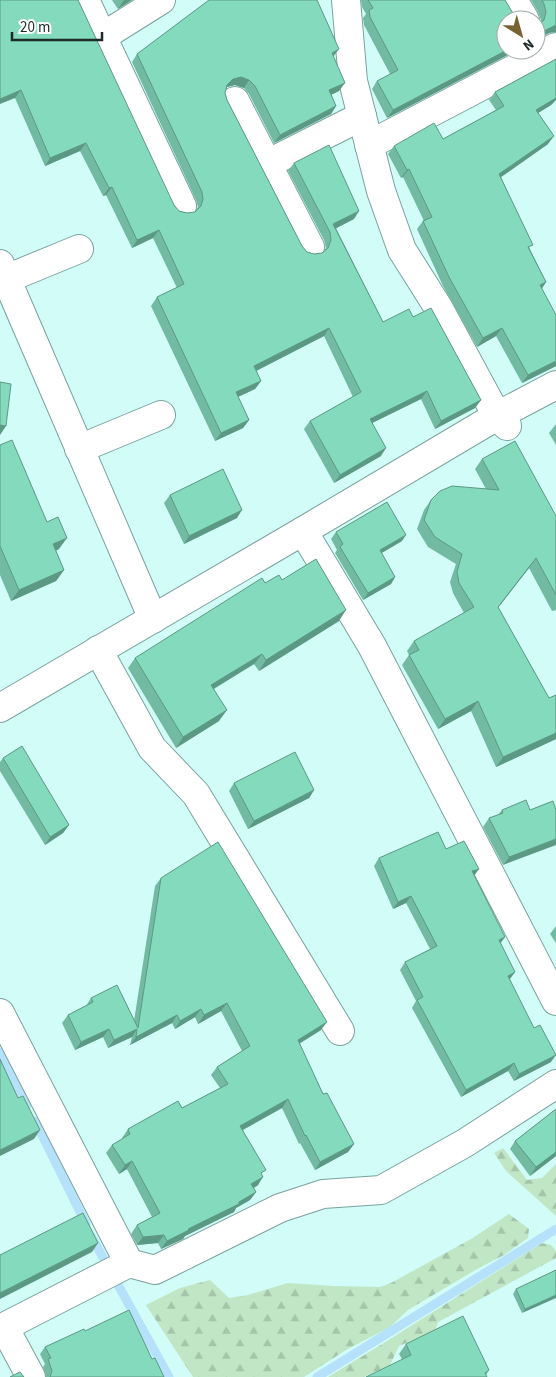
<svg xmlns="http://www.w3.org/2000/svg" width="556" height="1377" font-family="'Source Sans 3',sans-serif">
<defs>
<pattern id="forest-firs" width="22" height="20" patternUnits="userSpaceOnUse" patternTransform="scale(1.25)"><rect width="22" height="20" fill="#c0e6c5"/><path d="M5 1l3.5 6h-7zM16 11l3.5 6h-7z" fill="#a4c5a9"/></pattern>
</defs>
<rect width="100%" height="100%" fill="#d1fcf8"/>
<g fill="url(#forest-firs)">
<path d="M 503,1148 L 527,1180 L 542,1178 L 556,1164 L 556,1216 L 506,1171 L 494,1153 Z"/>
<path d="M 509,1214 L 529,1229 L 528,1238 L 504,1255 L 477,1269 L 408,1310 L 390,1327 L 346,1350 L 304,1377 L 193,1377 L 146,1305 L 180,1288 L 210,1280 L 229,1298 L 248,1295 L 288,1283 L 333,1286 L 380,1287 L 391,1283 L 471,1239 Z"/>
<path d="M 542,1243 L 551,1245 L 556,1251 L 556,1258 L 438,1322 L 435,1331 L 399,1346 L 390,1365 L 364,1377 L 328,1377 L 387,1341 Z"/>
</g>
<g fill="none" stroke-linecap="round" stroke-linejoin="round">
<g stroke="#b5e2fa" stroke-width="9">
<path d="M 0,1052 L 27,1105"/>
<path d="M 35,1121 L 86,1224"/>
<path d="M 91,1236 L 169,1377"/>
<path d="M 317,1377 L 556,1229"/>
</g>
<g stroke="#7aa29f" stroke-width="30">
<g id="minor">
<path d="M 85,0 L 182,206"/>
<path d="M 346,0 L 353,81 L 381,191 L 402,250 L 438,307 L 497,416 L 507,426"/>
<path d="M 513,0 L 525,20"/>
<path d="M 102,37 L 161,0"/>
<path d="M 235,101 L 310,247"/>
<path d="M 369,145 L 556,47"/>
<path d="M 267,164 L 362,116"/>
<path d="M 0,264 L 153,619"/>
<path d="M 6,279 L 79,249"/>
<path d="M 79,449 L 161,415"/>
<path d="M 303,531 L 372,646 L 556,1001"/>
<path d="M 98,650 L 152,748 L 196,794 L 340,1031"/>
<path d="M 0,708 L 303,531 L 497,416 L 556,385"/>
<path d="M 0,1013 L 129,1263"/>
<path d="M 4,1327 L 31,1377"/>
<path d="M 0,1329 L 129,1263 L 155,1270 L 280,1208 L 323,1194 L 381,1190 L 465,1143 L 556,1084"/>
</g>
</g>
<use href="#minor" stroke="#fff" stroke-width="28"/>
</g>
<g fill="#72bba2">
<path d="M 0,0 L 174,205 L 179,211 L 187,213 L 195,212 L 196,210 L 198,207 L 196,200 L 132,62 L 137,54 L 333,57 L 339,91 L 331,95 L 336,106 L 331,114 L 274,143 L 249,94 L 244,88 L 235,85 L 227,87 L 225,93 L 227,100 L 302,246 L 307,252 L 314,254 L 322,253 L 324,251 L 326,248 L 324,240 L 288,171 L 294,163 L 354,219 L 336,228 L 383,322 L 413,317 L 481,400 L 475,408 L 435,429 L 421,399 L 372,423 L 381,456 L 334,483 L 304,429 L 310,421 L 353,397 L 324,336 L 256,371 L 261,381 L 255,389 L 238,397 L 249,420 L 243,428 L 215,441 L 151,306 L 157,297 L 177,288 L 153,238 L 132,248 L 106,195 L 103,196 L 80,151 L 45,166 L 15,98 Z"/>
<path d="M 112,0 L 132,0 L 118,9 Z"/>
<path d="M 361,0 L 505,0 L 506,50 L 517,50 L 387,118 L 372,89 L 377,81 L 390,74 L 364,25 L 363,18 L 366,14 L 362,7 Z"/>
<path d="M 531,0 L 556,0 L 549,33 L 536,40 L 536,26 L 539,24 L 541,20 L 538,12 Z"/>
<path d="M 556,59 L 556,100 L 551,105 L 538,113 L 548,144 L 501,177 L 530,249 L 546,282 L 542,288 L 556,366 L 522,383 L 496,336 L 477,347 L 443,286 L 417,229 L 423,221 L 424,221 L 403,177 L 401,178 L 388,154 L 394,146 L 443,139 L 496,110 L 489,100 L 495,92 Z"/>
<path d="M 556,424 L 556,445 L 549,433 Z"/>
<path d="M 0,445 L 47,522 L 59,549 L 55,551 L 64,570 L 56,581 L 11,601 L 0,575 Z"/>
<path d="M 482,459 L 556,516 L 556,610 L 552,611 L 529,568 L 498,607 L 549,698 L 556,695 L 556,739 L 496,767 L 471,711 L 438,729 L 402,665 L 409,655 L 407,651 L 414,641 L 464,613 L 453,593 L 450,582 L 456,564 L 428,547 L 417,529 L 424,510 L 431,500 L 486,489 L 475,469 Z"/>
<path d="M 170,495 L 237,518 L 184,544 L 164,503 Z"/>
<path d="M 336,532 L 402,541 L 381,553 L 395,577 L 391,584 L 363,600 L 335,553 L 337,550 L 331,539 Z"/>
<path d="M 282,580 L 339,621 L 259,671 L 254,664 L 214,689 L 219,721 L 176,748 L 128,668 L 135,658 L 265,583 Z"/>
<path d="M 3,758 L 69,825 L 63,833 L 45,845 L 0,771 L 0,762 Z"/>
<path d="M 234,783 L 314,790 L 309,798 L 248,829 L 229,791 Z"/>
<path d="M 553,801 L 503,865 L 483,827 L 489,818 L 498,815 L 502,810 L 530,810 Z"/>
<path d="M 446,849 L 474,876 L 501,943 L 510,979 L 509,979 L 551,1062 L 514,1081 L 508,1071 L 461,1097 L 412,1008 L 416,1001 L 400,970 L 405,962 L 430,949 L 406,903 L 393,909 L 374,866 L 379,858 Z"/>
<path d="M 161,878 L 321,1030 L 299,1044 L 323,1094 L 354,1144 L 348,1152 L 315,1170 L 300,1143 L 299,1144 L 282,1108 L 243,1130 L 262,1176 L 258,1185 L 254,1188 L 256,1192 L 250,1200 L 236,1208 L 234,1212 L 185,1236 L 183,1239 L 161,1249 L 158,1243 L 137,1245 L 131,1234 L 137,1225 L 152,1217 L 127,1169 L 119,1174 L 106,1153 L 112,1145 L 123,1139 L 122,1138 L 128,1129 L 182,1108 L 220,1088 L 211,1075 L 217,1067 L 242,1051 L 221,1011 L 198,1024 L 195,1017 L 175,1029 L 172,1023 L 130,1045 L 132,1037 L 108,1048 L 103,1037 L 75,1050 L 62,1023 L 68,1015 L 86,1006 L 91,998 L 134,1021 L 155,886 Z"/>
<path d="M 556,926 L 556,943 L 550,934 Z"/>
<path d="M 556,1109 L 556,1156 L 530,1176 L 510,1149 L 515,1141 Z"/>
<path d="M 556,1270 L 522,1313 L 513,1294 L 516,1289 Z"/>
<path d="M 85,1331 L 152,1359 L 164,1377 L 46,1377 L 43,1367 L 45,1364 L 40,1354 L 45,1347 Z"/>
<path d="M 406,1344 L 489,1370 L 486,1375 L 402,1359 L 399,1354 Z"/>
</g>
<g fill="#5c9984">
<path d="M 124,0 L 132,0 L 118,9 Z"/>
<path d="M 554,25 L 556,25 L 556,32 L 549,33 L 536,40 L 536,35 Z"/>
<path d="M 339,49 L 333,57 L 332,53 Z"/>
<path d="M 507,50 L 517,50 L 387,118 L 393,110 Z"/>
<path d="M 241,77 L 249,80 L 244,88 L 235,85 L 227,87 L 222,93 L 227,85 L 233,79 Z"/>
<path d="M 345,83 L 339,91 L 324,98 L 329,90 Z"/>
<path d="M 21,90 L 15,98 L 0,104 L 0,99 Z"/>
<path d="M 556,95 L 556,100 L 551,105 L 530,118 L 536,110 Z"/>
<path d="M 336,106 L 331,114 L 274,143 L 280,135 Z"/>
<path d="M 554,136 L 548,144 L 494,182 L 499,174 Z"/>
<path d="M 86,143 L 80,151 L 45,166 L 50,158 Z"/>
<path d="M 409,169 L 403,177 L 401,178 L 407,170 Z"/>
<path d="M 112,187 L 106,195 L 103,196 L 109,188 Z"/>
<path d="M 359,211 L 354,219 L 329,232 L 333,224 Z"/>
<path d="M 159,230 L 153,238 L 132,248 L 137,240 Z"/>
<path d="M 546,282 L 541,290 L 540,285 Z"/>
<path d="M 329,328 L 324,336 L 248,375 L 254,366 Z"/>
<path d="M 502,328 L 496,336 L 477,347 L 483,338 Z"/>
<path d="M 556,361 L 556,366 L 522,383 L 528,375 Z"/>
<path d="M 261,381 L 255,389 L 231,400 L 236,392 Z"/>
<path d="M 427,391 L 421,399 L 364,427 L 370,419 Z"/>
<path d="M 481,400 L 475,408 L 435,429 L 441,421 Z"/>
<path d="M 249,420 L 243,428 L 215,441 L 221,433 Z"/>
<path d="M 0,425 L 6,426 L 0,435 Z"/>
<path d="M 386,448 L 381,456 L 334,483 L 340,475 Z"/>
<path d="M 242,510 L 237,518 L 184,544 L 189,536 Z"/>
<path d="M 406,535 L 402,541 L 375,557 L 380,550 Z"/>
<path d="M 67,538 L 59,549 L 45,556 L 53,544 Z"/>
<path d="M 536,558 L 529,568 L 491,617 L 498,607 Z"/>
<path d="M 64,570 L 56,581 L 11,601 L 19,590 Z"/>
<path d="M 395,577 L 391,584 L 363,600 L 368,593 Z"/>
<path d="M 346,610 L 339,621 L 259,671 L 266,660 Z"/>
<path d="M 262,654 L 254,664 L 203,695 L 211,685 Z"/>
<path d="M 478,701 L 471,711 L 438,729 L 445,719 Z"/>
<path d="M 227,710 L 219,721 L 176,748 L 183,737 Z"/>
<path d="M 556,733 L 556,739 L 496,767 L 503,757 Z"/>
<path d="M 314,790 L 309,798 L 248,829 L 254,821 Z"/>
<path d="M 69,825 L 63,833 L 45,845 L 50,837 Z"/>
<path d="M 556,839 L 556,845 L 503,865 L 509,857 Z"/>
<path d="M 479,869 L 474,876 L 472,871 Z"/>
<path d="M 411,896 L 406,903 L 393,909 L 398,902 Z"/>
<path d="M 505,937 L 500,944 L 499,940 Z"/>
<path d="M 515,972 L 510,979 L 502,983 L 508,976 Z"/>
<path d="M 227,1003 L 221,1011 L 198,1024 L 204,1015 Z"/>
<path d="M 201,1009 L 195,1017 L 175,1029 L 180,1021 Z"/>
<path d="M 177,1015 L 172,1023 L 130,1045 L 136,1037 Z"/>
<path d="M 327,1022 L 321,1030 L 292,1048 L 298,1040 Z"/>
<path d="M 109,1029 L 103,1037 L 75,1050 L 81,1042 Z"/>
<path d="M 137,1029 L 132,1037 L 108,1048 L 114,1040 Z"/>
<path d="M 556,1055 L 551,1062 L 514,1081 L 519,1074 Z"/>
<path d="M 514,1063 L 508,1071 L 461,1097 L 466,1090 Z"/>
<path d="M 288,1099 L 282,1108 L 235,1134 L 240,1126 Z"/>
<path d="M 40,1130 L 34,1139 L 0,1156 L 0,1150 Z"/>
<path d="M 354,1144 L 348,1152 L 315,1170 L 320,1162 Z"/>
<path d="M 556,1152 L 556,1156 L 530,1176 L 536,1167 Z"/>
<path d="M 132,1161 L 127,1169 L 119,1174 L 125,1165 Z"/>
<path d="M 263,1177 L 258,1185 L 246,1193 L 251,1184 Z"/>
<path d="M 256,1192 L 250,1200 L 236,1208 L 234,1212 L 185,1236 L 183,1239 L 161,1249 L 167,1241 Z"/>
<path d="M 164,1235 L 158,1243 L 137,1245 L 143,1237 Z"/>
<path d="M 98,1243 L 92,1252 L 0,1299 L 0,1293 Z"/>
<path d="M 556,1295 L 556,1298 L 522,1313 L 525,1309 Z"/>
</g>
<g fill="#84dabc" stroke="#5c9984">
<path d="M 0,0 L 78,0 L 174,205 L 179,211 L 187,213 L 195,212 L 201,206 L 203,199 L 202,192 L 137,54 L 209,0 L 317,0 L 339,49 L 332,53 L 345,83 L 329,90 L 336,106 L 280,135 L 255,86 L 249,80 L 241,77 L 233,79 L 227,85 L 225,93 L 227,100 L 302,246 L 307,252 L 314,254 L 322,253 L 328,248 L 331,240 L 330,232 L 294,163 L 329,145 L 359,211 L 333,224 L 383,322 L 409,309 L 413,317 L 431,308 L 481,400 L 441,421 L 427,391 L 370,419 L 386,448 L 340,475 L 310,421 L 361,392 L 329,328 L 254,366 L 261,381 L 236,392 L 249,420 L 221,433 L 157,297 L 184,284 L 159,230 L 137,240 L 112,187 L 109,188 L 86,143 L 50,158 L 21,90 L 0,99 Z"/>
<path d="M 368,0 L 505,0 L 517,20 L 506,20 L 506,50 L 507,50 L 393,110 L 377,81 L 398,70 L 370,17 L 369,10 L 373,8 Z"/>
<path d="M 542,0 L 556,0 L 556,25 L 536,35 L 536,26 L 538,26 L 544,20 L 546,12 L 544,4 Z"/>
<path d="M 556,59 L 556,98 L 536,110 L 554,136 L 499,174 L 533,245 L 528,247 L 546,282 L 540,285 L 556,315 L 556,361 L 528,375 L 502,328 L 483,338 L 449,277 L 423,221 L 432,217 L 409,169 L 407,170 L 394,146 L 434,123 L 443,139 L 504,106 L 495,92 Z"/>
<path d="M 0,382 L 11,384 L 6,426 L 0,425 Z"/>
<path d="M 12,440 L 47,522 L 58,517 L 67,538 L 53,544 L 64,570 L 19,590 L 0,546 L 0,445 Z"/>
<path d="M 515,441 L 556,516 L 556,595 L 536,558 L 498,607 L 549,698 L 556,695 L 556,733 L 503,757 L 478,701 L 445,719 L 409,655 L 419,650 L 414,641 L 474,607 L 459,583 L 457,572 L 462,554 L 435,537 L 424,520 L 431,500 L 440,491 L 452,486 L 499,490 L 482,459 Z"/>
<path d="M 223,469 L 242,510 L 189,536 L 170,495 Z"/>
<path d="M 387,502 L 406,535 L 380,550 L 395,577 L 368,593 L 340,547 L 343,544 L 336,532 Z"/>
<path d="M 316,559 L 346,610 L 266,660 L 262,654 L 211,685 L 227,710 L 183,737 L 135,658 L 262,578 L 265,583 L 279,575 L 282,580 Z"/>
<path d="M 22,746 L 69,825 L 50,837 L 3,758 Z"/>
<path d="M 295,752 L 314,790 L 254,821 L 234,783 Z"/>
<path d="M 526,800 L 530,810 L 553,801 L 556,810 L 556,839 L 509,857 L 489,818 L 503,813 L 502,810 Z"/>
<path d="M 438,832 L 446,849 L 464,841 L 479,869 L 472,871 L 505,937 L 499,940 L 515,972 L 508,976 L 534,1028 L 540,1025 L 556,1055 L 519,1074 L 514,1063 L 466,1090 L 417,1000 L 423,997 L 405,962 L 437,946 L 411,896 L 398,902 L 379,858 Z"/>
<path d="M 218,842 L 327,1022 L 298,1040 L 323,1094 L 327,1093 L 354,1144 L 320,1162 L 306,1135 L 305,1136 L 288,1099 L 240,1126 L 266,1170 L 261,1173 L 263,1177 L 251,1184 L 256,1192 L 239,1202 L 239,1204 L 188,1229 L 189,1230 L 167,1241 L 164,1235 L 143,1237 L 137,1225 L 160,1213 L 132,1161 L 125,1165 L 112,1145 L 130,1134 L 128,1129 L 178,1101 L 182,1108 L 228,1084 L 217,1067 L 250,1046 L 227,1003 L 204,1015 L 201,1009 L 180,1021 L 177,1015 L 136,1037 L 137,1029 L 114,1040 L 109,1029 L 81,1042 L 68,1015 L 93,1002 L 91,998 L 117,985 L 138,1028 L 161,878 Z"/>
<path d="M 0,1059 L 18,1098 L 23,1096 L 40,1130 L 0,1150 Z"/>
<path d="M 556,1109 L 556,1152 L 536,1167 L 515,1141 Z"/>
<path d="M 83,1213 L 98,1243 L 0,1293 L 0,1255 Z"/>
<path d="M 556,1270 L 556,1295 L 525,1309 L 516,1289 Z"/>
<path d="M 129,1310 L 152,1359 L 155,1358 L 164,1377 L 50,1377 L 52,1371 L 48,1359 L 51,1358 L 45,1347 L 84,1329 L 85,1331 Z"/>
<path d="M 463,1316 L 489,1370 L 485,1373 L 487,1377 L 366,1377 L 411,1355 L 406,1344 Z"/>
<path d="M 20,1372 L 24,1377 L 10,1377 Z"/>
</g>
<g transform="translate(521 35) rotate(143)"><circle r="24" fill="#ffffff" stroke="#a3aaaa"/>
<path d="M0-4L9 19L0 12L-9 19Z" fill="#786232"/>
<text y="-8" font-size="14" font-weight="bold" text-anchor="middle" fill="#1a2b2a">N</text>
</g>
<path d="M12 32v8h90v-8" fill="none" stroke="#1a2b2a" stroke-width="2.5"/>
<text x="20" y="32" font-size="15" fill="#1a2b2a" stroke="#ffffff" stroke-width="4" paint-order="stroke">20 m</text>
</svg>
